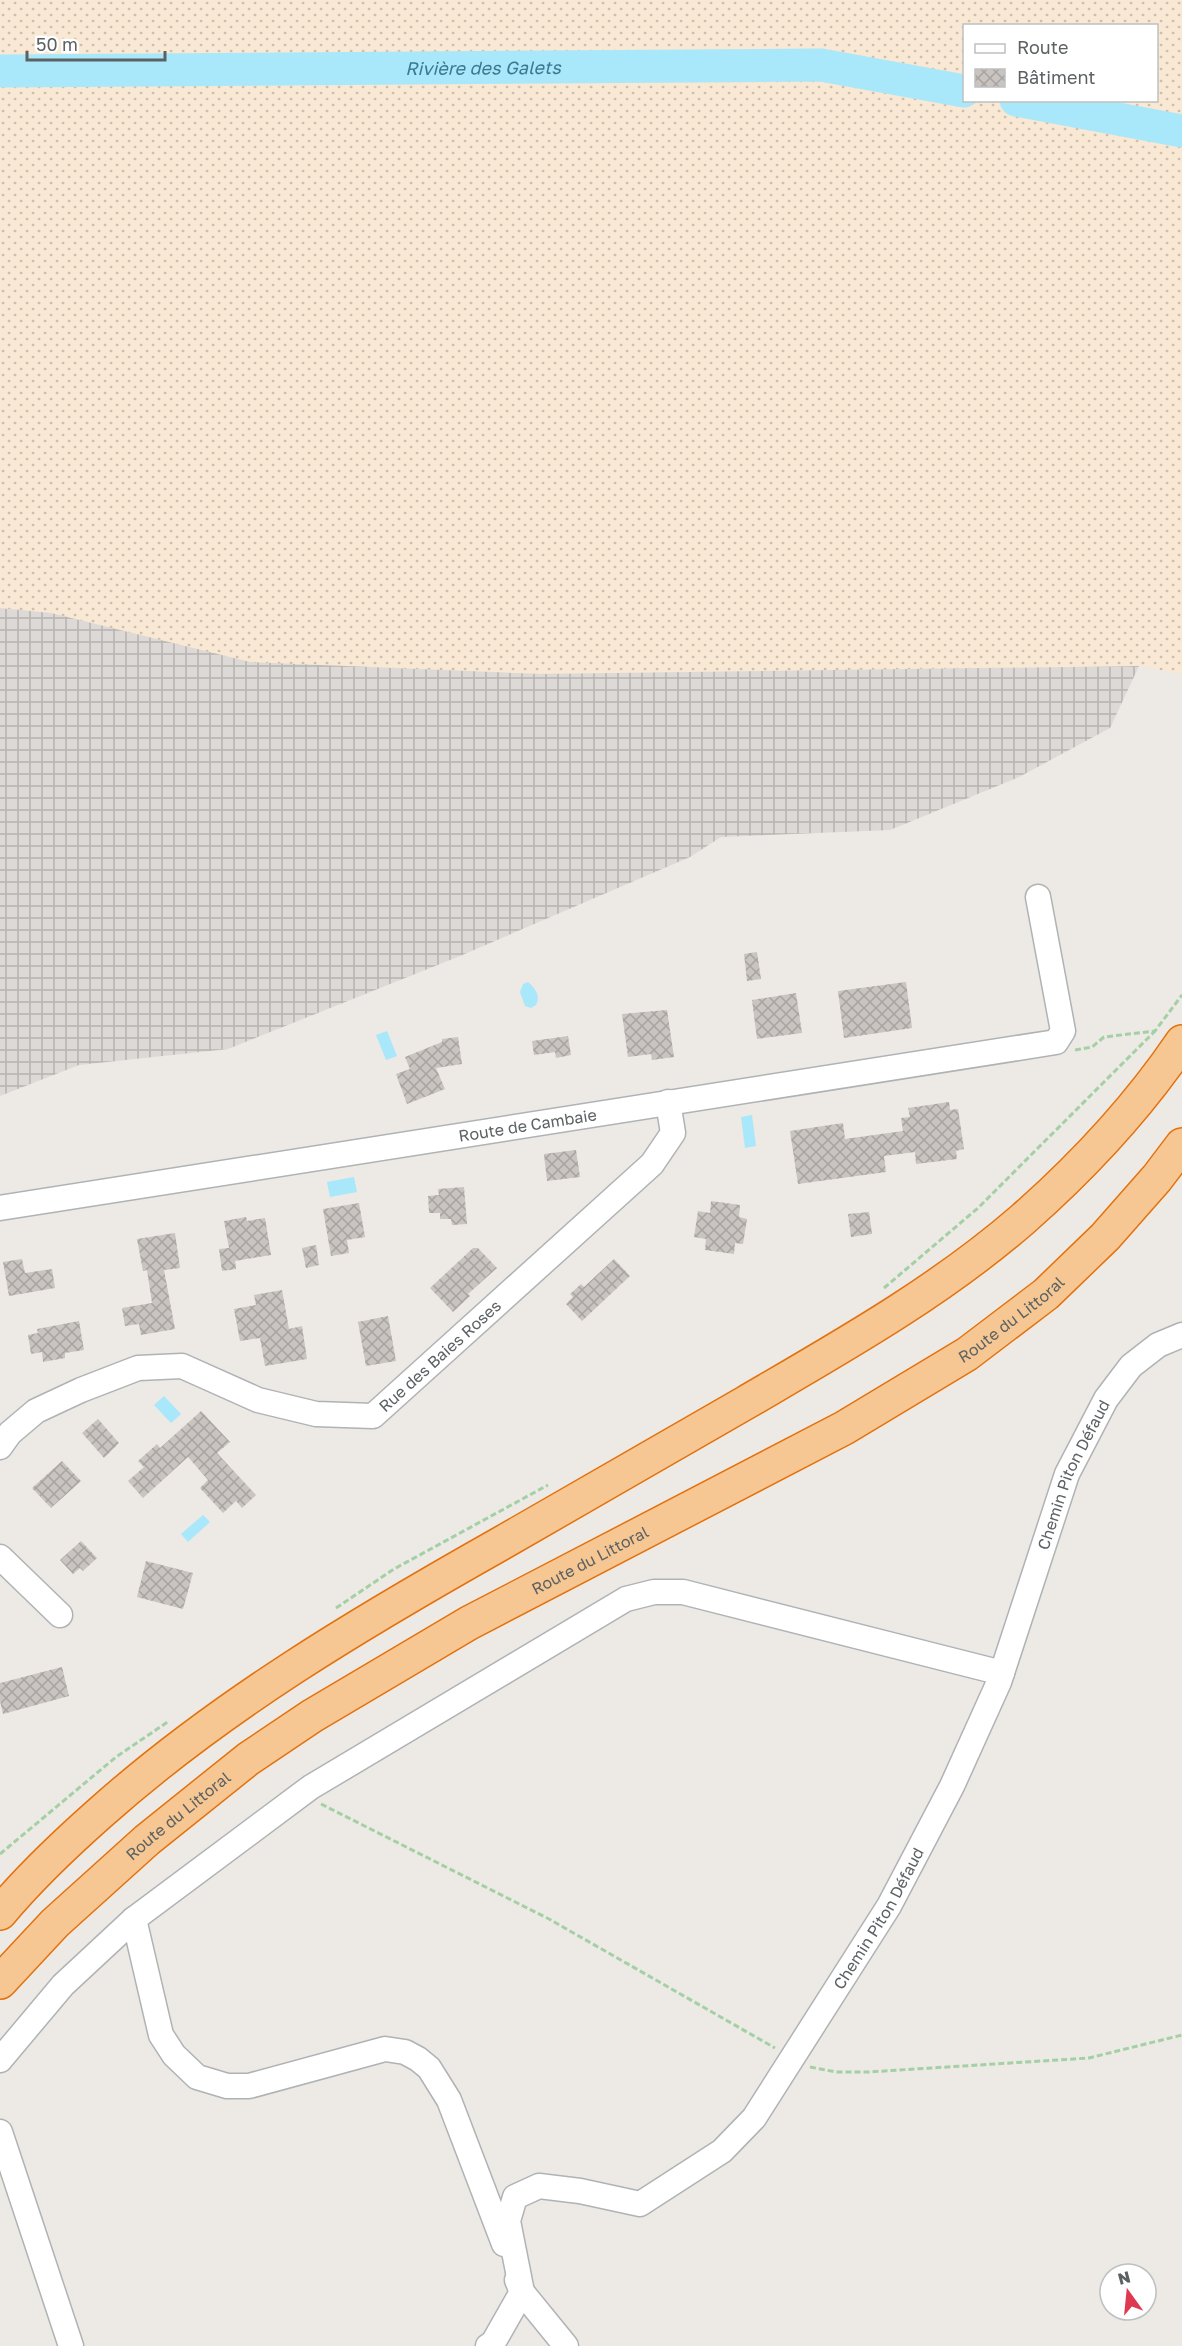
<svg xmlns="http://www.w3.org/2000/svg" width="1182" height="2346" font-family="'Golos Text',sans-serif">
<defs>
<pattern id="industrial-grid" width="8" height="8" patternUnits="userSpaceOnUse" patternTransform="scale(1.5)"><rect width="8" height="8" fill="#dcd9d6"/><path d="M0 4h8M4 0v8" fill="none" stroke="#b6b3b1"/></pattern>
<pattern id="sand-dots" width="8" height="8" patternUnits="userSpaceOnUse" patternTransform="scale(1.5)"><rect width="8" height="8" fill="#f8e8d4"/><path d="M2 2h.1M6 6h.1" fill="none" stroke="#ccbfb0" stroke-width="1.8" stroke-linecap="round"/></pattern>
<pattern id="building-cross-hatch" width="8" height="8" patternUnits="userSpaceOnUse" patternTransform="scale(1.5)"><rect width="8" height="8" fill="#c9c4c0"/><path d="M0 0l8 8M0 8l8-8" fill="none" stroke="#a6a3a0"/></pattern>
</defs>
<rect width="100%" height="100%" fill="#ede9e4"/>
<path fill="url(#industrial-grid)" d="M 0,608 L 935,668 L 1139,666 L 1110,728 L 1019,777 L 890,830 L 721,837 L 690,857 L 460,956 L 228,1049 L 79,1065 L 0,1096 Z"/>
<path fill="url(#sand-dots)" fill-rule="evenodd" d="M 0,0 L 1182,0 L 1182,674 L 1139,666 L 541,674 L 250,662 L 51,613 L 0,608 ZM 964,26 L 1156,26 L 1156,100 L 964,100 Z"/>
<g fill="#a8e8fa">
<path d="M 528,982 C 535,988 541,996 536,1005 L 531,1008 L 525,1006 L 520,992 L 523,984 Z"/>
<path d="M 387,1031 L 397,1056 L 386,1060 L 376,1035 Z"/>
<path d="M 752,1115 L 756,1146 L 745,1148 L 741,1117 Z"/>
<path d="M 354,1177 L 357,1192 L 330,1197 L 327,1182 Z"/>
<path d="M 164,1396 L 181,1414 L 171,1423 L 154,1405 Z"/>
<path d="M 203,1515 L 210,1522 L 188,1542 L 181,1534 Z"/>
</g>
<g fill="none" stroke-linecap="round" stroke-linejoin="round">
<g stroke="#a8e8fa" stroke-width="33">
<path id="s1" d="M 0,71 L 821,65 L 964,91"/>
<path d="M 1016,100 L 1182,131"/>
</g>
</g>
<g fill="url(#building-cross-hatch)">
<path d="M 757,952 L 761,979 L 747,981 L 744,954 Z"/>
<path d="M 906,982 L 912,1028 L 844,1038 L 838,991 Z"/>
<path d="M 796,993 L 802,1033 L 757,1039 L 752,1000 Z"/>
<path d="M 667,1010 L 674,1057 L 652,1060 L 651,1054 L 628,1057 L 622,1014 Z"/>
<path d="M 568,1036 L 571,1055 L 556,1058 L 555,1052 L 534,1055 L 532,1041 Z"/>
<path d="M 458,1037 L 462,1064 L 436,1068 L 445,1089 L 407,1104 L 396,1074 L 410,1069 L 405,1057 L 442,1042 L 442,1039 Z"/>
<path d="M 949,1102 L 950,1110 L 958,1109 L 964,1149 L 956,1151 L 957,1159 L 916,1164 L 915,1152 L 884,1156 L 886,1172 L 798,1184 L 790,1131 L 843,1123 L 845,1139 L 903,1131 L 901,1118 L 910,1117 L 908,1108 Z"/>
<path d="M 576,1150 L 580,1177 L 547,1181 L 544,1154 Z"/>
<path d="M 464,1187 L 467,1224 L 452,1225 L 451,1219 L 440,1219 L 440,1213 L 429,1213 L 428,1196 L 439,1195 L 438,1189 Z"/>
<path d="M 711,1201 L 740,1205 L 739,1217 L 747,1219 L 743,1244 L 735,1243 L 734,1254 L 705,1250 L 706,1239 L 694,1237 L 698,1211 L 710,1213 Z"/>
<path d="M 359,1203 L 365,1237 L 347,1240 L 349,1253 L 331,1256 L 323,1209 Z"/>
<path d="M 869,1212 L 872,1234 L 851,1237 L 848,1214 Z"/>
<path d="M 246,1217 L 247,1221 L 265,1218 L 271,1255 L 235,1261 L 236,1269 L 222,1271 L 219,1249 L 229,1248 L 224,1221 Z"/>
<path d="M 175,1233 L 180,1268 L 164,1270 L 175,1329 L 141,1335 L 139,1324 L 125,1326 L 122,1308 L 152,1303 L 147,1270 L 143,1271 L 137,1239 Z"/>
<path d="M 316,1245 L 319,1265 L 306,1268 L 302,1248 Z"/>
<path d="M 473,1248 L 478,1248 L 497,1268 L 468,1294 L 470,1296 L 453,1312 L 430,1288 Z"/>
<path d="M 22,1259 L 25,1273 L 52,1269 L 55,1288 L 9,1296 L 3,1262 Z"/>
<path d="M 614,1259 L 630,1276 L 582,1321 L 566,1304 L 573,1297 L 570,1294 L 581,1284 L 584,1287 Z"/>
<path d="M 282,1290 L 289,1329 L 302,1326 L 307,1359 L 265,1366 L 260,1338 L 240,1341 L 234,1309 L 256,1305 L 254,1295 Z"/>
<path d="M 388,1316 L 396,1361 L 366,1366 L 358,1322 Z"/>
<path d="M 79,1321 L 84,1350 L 65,1353 L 65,1358 L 43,1362 L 42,1352 L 31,1354 L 28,1335 L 38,1333 L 37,1329 Z"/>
<path d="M 201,1411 L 230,1442 L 217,1453 L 256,1495 L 242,1508 L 236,1501 L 223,1513 L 200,1488 L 208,1480 L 188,1457 L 143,1498 L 128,1481 L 144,1467 L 138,1461 L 157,1444 L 160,1448 Z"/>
<path d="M 98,1419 L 119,1443 L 104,1458 L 82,1433 Z"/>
<path d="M 62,1461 L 81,1481 L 51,1508 L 32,1488 Z"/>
<path d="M 81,1541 L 97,1558 L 83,1571 L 80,1568 L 73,1574 L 60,1560 Z"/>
<path d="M 146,1561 L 193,1573 L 183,1609 L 137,1597 Z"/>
<path d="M 62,1667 L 69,1696 L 3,1714 L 0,1701 L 0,1683 Z"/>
</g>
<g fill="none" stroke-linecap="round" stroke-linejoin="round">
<g stroke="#afb3b5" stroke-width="27">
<g id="minor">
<path id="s2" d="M 0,1208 L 1056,1042 L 1063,1031 L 1038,897"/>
<path id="s3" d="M 0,1447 L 10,1433 L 36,1411 L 81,1390 L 138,1368 L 182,1366 L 258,1400 L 316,1414 L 373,1416 L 652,1164 L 673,1133 L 668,1102"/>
<path d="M 0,1557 L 60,1615"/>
<path d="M 134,1919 L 161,2035 L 174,2055 L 197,2077 L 227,2086 L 249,2086 L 385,2049 L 405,2052 L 418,2059 L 429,2068 L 449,2100 L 504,2244"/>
<path d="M 0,2060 L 63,1985 L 134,1919 L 311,1787 L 626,1599 L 654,1592 L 683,1592 L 1002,1673"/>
<path d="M 0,2132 L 71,2346"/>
<path d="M 517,2280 L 522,2292 L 566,2346"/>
<path id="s4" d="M 488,2346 L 493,2343 L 522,2292 L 508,2221 L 515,2197 L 539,2186 L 580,2191 L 640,2204 L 722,2151 L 754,2118 L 889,1906 L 952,1786 L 999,1682 L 1067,1474 L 1106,1399 L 1131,1366 L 1158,1345 L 1182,1335"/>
</g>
</g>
<g stroke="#e3720e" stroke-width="36">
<g id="highway">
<path d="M 0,1913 C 30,1877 65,1844 100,1813 C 220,1706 360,1623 500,1544 C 582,1497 663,1450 745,1403 C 841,1347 939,1292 1023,1219 C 1082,1167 1138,1107 1182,1042"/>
<path id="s5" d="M 0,1982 L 55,1923 L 147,1840 L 248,1759 L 312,1716 L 469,1623 L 844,1428 L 967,1354 L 1046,1294 L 1105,1237 L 1157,1178 L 1182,1145"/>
</g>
</g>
<g stroke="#a3d0a5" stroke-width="3" stroke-dasharray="6 3" stroke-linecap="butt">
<path d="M 1075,1050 L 1092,1047 L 1104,1037 L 1155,1031 L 1182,995"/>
<path d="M 884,1288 L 978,1208 L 1155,1031"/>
<path d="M 336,1608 L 394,1569 L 548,1485"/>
<path d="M 321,1804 L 549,1919 L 775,2048"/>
<path d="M 0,1854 L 116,1757 L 169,1721"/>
<path d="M 810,2067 L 836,2072 L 868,2072 L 1089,2058 L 1182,2035"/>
</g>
<use href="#minor" stroke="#fff" stroke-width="24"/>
<use href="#highway" stroke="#f6c792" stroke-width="33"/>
</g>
<g text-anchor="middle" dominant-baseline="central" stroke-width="6" stroke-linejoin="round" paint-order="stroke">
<g font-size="16" fill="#5c6163" stroke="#fff">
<text stroke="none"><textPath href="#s2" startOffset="534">Route de Cambaie</textPath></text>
<text stroke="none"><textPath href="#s5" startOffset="1216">Route du Littoral</textPath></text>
<text stroke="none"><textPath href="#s3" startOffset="496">Rue des Baies Roses</textPath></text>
<text stroke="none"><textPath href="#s4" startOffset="1156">Chemin Piton Défaud</textPath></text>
<text stroke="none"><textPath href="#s5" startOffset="730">Route du Littoral</textPath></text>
<text stroke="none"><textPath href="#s5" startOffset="244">Route du Littoral</textPath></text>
<text stroke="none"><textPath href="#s4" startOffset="670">Chemin Piton Défaud</textPath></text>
</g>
<g font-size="18" font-style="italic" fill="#3d7891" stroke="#fff">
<text stroke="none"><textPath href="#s1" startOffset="483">Rivière des Galets</textPath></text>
</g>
</g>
<rect x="963" y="24" width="195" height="78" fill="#ffffff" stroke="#bec0c1" stroke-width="1.5"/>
<rect x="975" y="44" width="30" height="9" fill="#ffffff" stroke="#bec0c1" stroke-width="1.5"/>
<text x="1017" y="54" font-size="18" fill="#5c6163">Route</text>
<rect x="975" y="69" width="30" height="18" fill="url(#building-cross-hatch)" stroke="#bec0c1" stroke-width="1.5"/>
<text x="1017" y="84" font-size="18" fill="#5c6163">Bâtiment</text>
<g transform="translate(1128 2292) rotate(345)"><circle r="28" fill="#ffffff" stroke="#bec0c1" stroke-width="1.5"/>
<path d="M0-4.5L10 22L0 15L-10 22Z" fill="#de3951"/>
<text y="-9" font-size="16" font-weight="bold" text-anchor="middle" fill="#5c6163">N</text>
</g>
<path d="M27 51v9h138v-9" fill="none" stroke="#5c6163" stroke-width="3"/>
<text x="36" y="51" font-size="18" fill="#5c6163" stroke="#ffffff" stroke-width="4.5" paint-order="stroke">50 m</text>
</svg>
